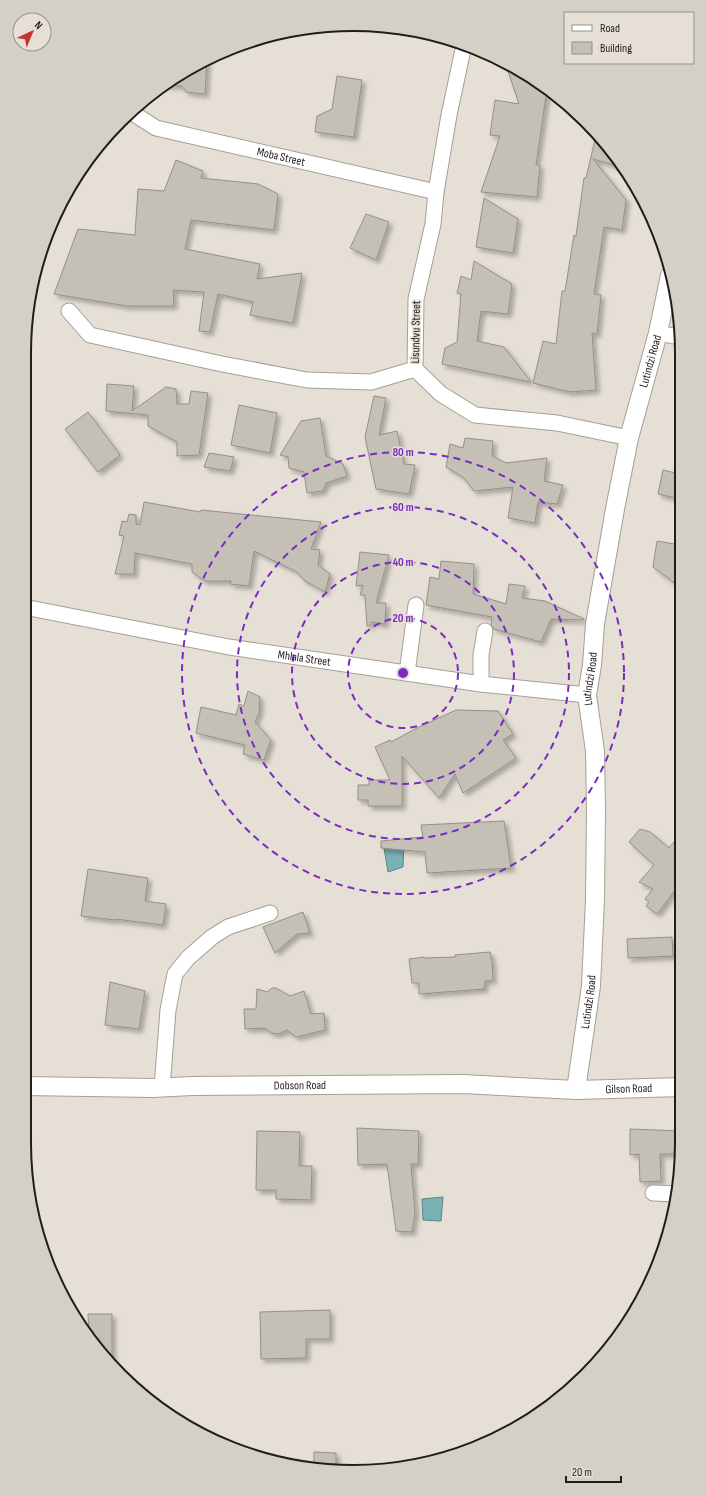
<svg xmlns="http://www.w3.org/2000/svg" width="706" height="1496" font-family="'Sofia Sans Condensed',sans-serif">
<defs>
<filter id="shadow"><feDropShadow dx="3.5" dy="3.5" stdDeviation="2" flood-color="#0004"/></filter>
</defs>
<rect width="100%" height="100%" fill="#e5dfd5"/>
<g fill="#79b1b4" stroke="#5e8586">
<path d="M 404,840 L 403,867 L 388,872 L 383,842 Z"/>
<path d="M 443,1197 L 441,1221 L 423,1220 L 422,1199 Z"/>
</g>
<g fill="#c5c0b6" stroke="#959086" filter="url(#shadow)">
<path d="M 207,60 L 205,94 L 186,92 L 182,86 L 164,85 L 170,79 Z"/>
<path d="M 506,65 L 547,89 L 536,165 L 540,165 L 537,197 L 481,192 L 500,136 L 490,135 L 495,100 L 519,104 Z"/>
<path d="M 337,76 L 362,80 L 354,137 L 315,132 L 317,116 L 332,109 Z"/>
<path d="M 596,135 L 614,153 L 622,167 L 593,159 L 626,200 L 622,230 L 604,227 L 594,294 L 601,295 L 597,334 L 592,333 L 596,390 L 570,392 L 533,383 L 543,341 L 556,344 L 562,291 L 565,291 L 574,235 L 576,236 L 584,178 L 586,178 Z"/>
<path d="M 176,160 L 203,171 L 201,178 L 258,184 L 278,194 L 274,230 L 191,220 L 185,249 L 260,264 L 257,279 L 302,273 L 293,323 L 250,315 L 253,302 L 218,294 L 210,332 L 199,331 L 204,292 L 173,290 L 174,306 L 127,306 L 54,294 L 78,229 L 135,235 L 138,189 L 164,191 Z"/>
<path d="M 484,198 L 518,219 L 513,253 L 476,247 Z"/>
<path d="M 366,214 L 389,222 L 376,260 L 350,248 Z"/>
<path d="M 474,261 L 512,284 L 508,314 L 481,311 L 477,341 L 504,347 L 531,382 L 442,364 L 445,348 L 457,342 L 461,294 L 457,293 L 461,276 L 471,280 Z"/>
<path d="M 107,384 L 134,386 L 132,411 L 166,387 L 176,389 L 177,404 L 189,404 L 191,391 L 208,393 L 199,455 L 177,456 L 177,442 L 148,426 L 148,415 L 106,411 Z"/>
<path d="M 374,396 L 386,398 L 379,435 L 397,431 L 404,464 L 415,465 L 409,494 L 376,489 L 365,437 Z"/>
<path d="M 239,405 L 277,413 L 270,453 L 231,445 Z"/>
<path d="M 88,412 L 120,455 L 98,472 L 65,429 Z"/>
<path d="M 320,418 L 326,456 L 343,464 L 347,476 L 326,483 L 323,491 L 307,493 L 304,472 L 289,468 L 288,457 L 280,455 L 301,421 Z"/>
<path d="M 465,438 L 493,441 L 492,456 L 506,463 L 547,458 L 544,481 L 563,485 L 557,504 L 538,502 L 535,523 L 508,518 L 513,487 L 474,491 L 463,477 L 446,467 L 450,444 L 463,448 Z"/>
<path d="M 209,453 L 234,457 L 230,471 L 204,467 Z"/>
<path d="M 663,470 L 680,474 L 680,499 L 658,494 Z"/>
<path d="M 144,502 L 200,512 L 201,510 L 321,522 L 311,549 L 320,550 L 318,565 L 330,574 L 325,592 L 305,581 L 297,572 L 254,551 L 249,586 L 230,584 L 231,581 L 205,581 L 192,572 L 192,564 L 135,553 L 134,574 L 115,574 L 124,536 L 119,535 L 122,521 L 127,522 L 129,514 L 136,515 L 136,524 L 140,525 Z"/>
<path d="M 657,541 L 680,545 L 680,587 L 653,567 Z"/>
<path d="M 360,552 L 389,555 L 376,603 L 386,603 L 385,624 L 371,622 L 370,626 L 367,626 L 365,595 L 360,595 L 363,585 L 356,586 Z"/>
<path d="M 441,561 L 474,564 L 473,594 L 506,604 L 509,584 L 525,586 L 522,598 L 545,601 L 584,619 L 584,620 L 551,619 L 541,642 L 494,629 L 491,625 L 492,617 L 426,605 L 430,577 L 439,579 Z"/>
<path d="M 248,691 L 260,697 L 259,713 L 255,722 L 271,740 L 264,760 L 243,754 L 245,745 L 196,733 L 201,707 L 236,715 L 239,704 L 244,706 Z"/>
<path d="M 456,710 L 498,711 L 513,734 L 503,740 L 516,758 L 463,793 L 455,774 L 439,798 L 402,756 L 402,806 L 368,806 L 368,800 L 358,800 L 358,785 L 369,785 L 369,780 L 390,780 L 375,747 L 390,740 L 391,742 L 415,729 Z"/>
<path d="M 504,821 L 511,868 L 427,873 L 425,852 L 381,848 L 381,841 L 423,837 L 421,825 Z"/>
<path d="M 640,829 L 650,832 L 669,848 L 681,834 L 681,882 L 657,914 L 646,906 L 649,902 L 645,899 L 653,889 L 639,882 L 654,865 L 629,842 Z"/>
<path d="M 88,869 L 148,878 L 145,901 L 166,904 L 163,925 L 115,919 L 114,920 L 81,916 Z"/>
<path d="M 303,912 L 310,933 L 297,934 L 275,953 L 263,927 Z"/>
<path d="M 672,937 L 673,956 L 628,958 L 627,939 Z"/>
<path d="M 490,952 L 492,962 L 493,980 L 485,981 L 484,989 L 419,994 L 419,983 L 412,983 L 409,959 L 424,957 L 424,958 L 455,957 L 455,955 Z"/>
<path d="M 110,982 L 145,991 L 139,1029 L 105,1025 Z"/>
<path d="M 272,988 L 276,988 L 290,996 L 304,991 L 311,1014 L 324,1013 L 325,1030 L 296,1037 L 287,1030 L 278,1034 L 272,1033 L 264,1028 L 245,1029 L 244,1009 L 256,1009 L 257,989 L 267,992 Z"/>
<path d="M 357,1128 L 419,1131 L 418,1164 L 411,1164 L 415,1212 L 412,1232 L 396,1231 L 387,1164 L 358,1165 Z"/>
<path d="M 630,1129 L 682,1131 L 681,1151 L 674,1150 L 674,1154 L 660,1154 L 661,1181 L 640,1182 L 639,1154 L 630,1155 Z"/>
<path d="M 257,1131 L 300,1132 L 299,1166 L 312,1166 L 311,1200 L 276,1199 L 276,1190 L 256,1190 Z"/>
<path d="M 330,1310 L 330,1339 L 306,1339 L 306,1358 L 261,1359 L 260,1312 Z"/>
<path d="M 88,1314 L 112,1314 L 112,1365 L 92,1343 L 89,1337 Z"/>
<path d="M 314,1452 L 336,1453 L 336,1467 L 314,1466 Z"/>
</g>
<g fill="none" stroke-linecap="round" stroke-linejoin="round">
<g stroke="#a5a096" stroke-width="17">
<g id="minor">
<path d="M 464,45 L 449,115 L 436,192 L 433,224 L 416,299 L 415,369 L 441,394 L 475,415 L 557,423 L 629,438"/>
<path id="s1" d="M 131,112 L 156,128 L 436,192"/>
<path d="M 69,311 L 90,335 L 222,364 L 307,380 L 371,382 L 415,369"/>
<path d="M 658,333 L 679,337"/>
<path id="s2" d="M 24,607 L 229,647 L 481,684 L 587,695"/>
<path d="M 407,673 L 416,605"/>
<path d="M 481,684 L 481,655 L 485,631"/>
<path d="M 162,1088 L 168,1010 L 175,974 L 188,958 L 212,937 L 228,927 L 270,913"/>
<path d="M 653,1193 L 677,1194"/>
</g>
</g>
<g stroke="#a5a096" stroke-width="20">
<g id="tertiary">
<path id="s3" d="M 24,1086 L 153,1088 L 192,1086 L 463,1084 L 576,1090 L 682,1087"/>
<path id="s4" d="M 576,1090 L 591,986 L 595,899 L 596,811 L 595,751 L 587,695 L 592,665 L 595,624 L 615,509 L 629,438 L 658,333 L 670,275"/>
</g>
</g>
<use href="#minor" stroke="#fff" stroke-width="15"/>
<use href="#tertiary" stroke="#fff" stroke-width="18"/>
</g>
<g fill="none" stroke="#7b2cbf" stroke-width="2" stroke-dasharray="7 5">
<circle cx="403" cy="673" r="55"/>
<circle cx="403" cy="673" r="111"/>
<circle cx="403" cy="673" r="166"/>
<circle cx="403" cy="673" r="221"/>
</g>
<g text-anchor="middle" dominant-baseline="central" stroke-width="3" stroke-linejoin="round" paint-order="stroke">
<g font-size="12" fill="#201e1a" stroke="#e5dfd5">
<text stroke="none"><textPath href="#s1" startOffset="158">Moba Street</textPath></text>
<text transform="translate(416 332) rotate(-89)">Lisundvu Street</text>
<text stroke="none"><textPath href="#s4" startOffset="737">Lutindzi Road</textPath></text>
<text stroke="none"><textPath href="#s2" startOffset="285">Mhlala Street</textPath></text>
<text stroke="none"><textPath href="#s4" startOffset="413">Lutindzi Road</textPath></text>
<text stroke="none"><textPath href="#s4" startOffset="89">Lutindzi Road</textPath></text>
<text stroke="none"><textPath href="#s3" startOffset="276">Dobson Road</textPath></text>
<text stroke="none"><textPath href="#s3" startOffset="605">Gilson Road</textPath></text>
</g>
</g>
<path d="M0 0H706V1496H0ZM353 31H353A322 322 0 0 1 675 353V1143A322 322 0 0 1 353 1465H353A322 322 0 0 1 31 1143V353A322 322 0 0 1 353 31Z" fill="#d5d0c6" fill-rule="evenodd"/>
<path fill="none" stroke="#201e1a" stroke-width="2" d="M353 31H353A322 322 0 0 1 675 353V1143A322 322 0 0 1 353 1465H353A322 322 0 0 1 31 1143V353A322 322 0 0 1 353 31Z"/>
<circle cx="403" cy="673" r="6" fill="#7b2cbf" stroke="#e5dfd5" stroke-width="2"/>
<g font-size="12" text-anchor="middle" font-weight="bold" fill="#7b2cbf" stroke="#e5dfd5" stroke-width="3" stroke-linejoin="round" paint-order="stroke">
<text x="403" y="456">80 m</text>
<text x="403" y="511">60 m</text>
<text x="403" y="566">40 m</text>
<text x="403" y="622">20 m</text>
</g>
<rect x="564" y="12" width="130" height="52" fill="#e5dfd5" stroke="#96928a"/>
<rect x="572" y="25" width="20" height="6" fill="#ffffff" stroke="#96928a"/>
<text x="600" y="32" font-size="12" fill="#201e1a">Road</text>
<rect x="572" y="42" width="20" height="12" fill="#c5c0b6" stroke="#96928a"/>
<text x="600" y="52" font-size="12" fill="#201e1a">Building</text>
<g transform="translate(32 32) rotate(44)"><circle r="19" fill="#e5dfd5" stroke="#96928a"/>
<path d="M0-3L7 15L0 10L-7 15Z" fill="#c33530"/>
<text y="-6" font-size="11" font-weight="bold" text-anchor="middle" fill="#201e1a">N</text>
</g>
<path d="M566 1476v6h55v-6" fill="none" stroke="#201e1a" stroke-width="2"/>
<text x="572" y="1476" font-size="12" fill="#201e1a" stroke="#e5dfd5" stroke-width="3" paint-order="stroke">20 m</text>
</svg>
